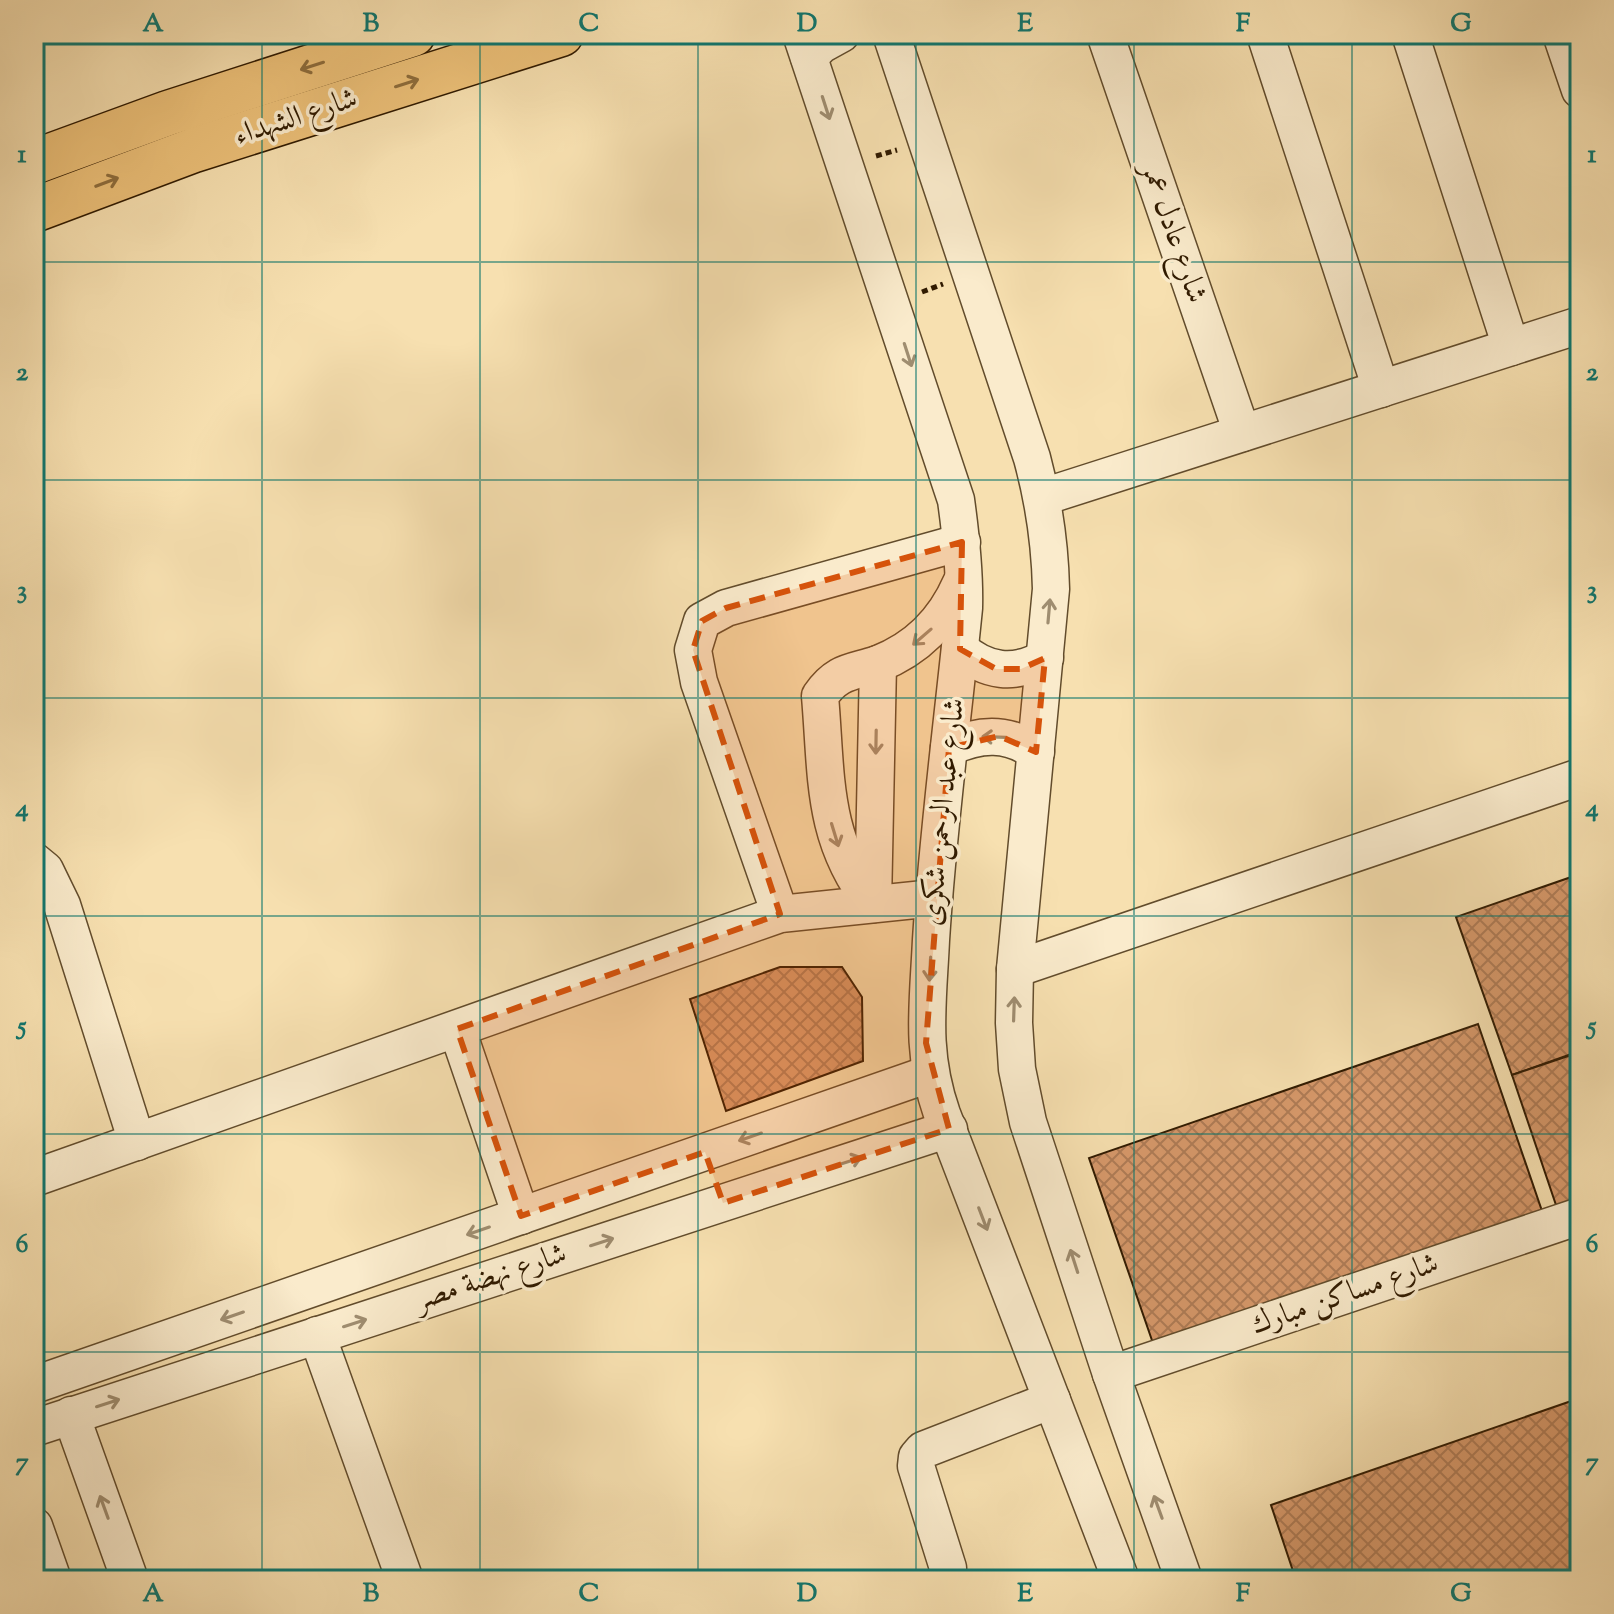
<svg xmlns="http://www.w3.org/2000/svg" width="1614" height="1614" font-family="'Sorts Mill Goudy',Amiri,serif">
<defs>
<pattern id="building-cross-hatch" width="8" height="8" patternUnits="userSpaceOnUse" patternTransform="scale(2)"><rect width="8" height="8" fill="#d6986a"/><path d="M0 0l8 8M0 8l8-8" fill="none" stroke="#ae7b55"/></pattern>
</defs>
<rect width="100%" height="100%" fill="#f7e0b0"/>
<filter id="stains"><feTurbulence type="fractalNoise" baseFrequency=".0025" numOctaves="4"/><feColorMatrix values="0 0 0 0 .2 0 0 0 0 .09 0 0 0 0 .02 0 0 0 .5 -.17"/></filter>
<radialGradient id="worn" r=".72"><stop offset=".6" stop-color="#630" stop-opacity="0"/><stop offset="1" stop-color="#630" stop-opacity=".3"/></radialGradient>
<g fill="url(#building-cross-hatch)" stroke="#301a00" stroke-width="2">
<path d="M 1580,874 L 1580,1051 L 1512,1075 L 1456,917 Z"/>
<path d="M 780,967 L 842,967 L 862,997 L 863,1061 L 726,1111 L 690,999 Z"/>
<path d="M 1478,1024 L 1543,1214 L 1155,1349 L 1089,1158 Z"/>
<path d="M 1580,1052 L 1580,1200 L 1557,1208 L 1512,1075 Z"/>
<path d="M 1580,1398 L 1580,1580 L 1296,1580 L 1271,1505 Z"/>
</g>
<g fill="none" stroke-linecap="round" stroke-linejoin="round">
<g stroke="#624c2c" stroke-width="39">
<g id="minor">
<path d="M 801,34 L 956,500 C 961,536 965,571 964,608 C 953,718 938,829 931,940 C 928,1005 920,1051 942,1114 L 1121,1580"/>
<path d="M 891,34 L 1032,458 C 1044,502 1050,544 1051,589 L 1015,969 L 1014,1023 L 1017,1069 L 1028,1122 L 1111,1374 L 1184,1580"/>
<path d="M 1105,34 L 1242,433"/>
<path d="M 1265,34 L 1381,389"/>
<path d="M 1410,34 L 1511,347"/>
<path d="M 1561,34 L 1580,90"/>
<path d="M 809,57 L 821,45 L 841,34"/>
<path d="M 1043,497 L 1580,325"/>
<path d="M 960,649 C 986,672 1014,676 1045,658"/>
<path d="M 949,748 C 980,733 1008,732 1036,752"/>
<path d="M 34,861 L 45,870 L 62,905 L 137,1142"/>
<path d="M 873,904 C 821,838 827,776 820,696 C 838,670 852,673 878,664 C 917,649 945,620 961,583"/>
<path d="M 873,904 L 878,664"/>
<path d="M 780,914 L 699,682 L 693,650 L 702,621 L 726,608 L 962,542"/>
<path d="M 1015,969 L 1580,777"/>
<path d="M 457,1029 L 521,1216"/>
<path d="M 34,1178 L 780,914 L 934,898"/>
<path d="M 317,1335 L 405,1580"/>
<path d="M 1111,1374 L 1580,1216"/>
<path d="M 34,1385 L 929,1074"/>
<path d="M 71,1415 L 130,1580"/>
<path d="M 34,1428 L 949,1129"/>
<path d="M 34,1526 L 53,1580"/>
<path d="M 948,1568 L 916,1466 L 917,1457 L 923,1450 L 1052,1400"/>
</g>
</g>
<g stroke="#301a00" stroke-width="47">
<g id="highway">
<path d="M 34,162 L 168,113 L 413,34"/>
<path d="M 34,210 L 194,150 L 561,34"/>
</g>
</g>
<g stroke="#301a00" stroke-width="5" stroke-dasharray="6 4" stroke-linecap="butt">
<path d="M 876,156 L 897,150"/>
<path d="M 922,292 L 943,284"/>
</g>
<use href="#minor" stroke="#faebcc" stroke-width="36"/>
<use href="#highway" stroke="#ecc078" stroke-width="44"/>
</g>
<defs><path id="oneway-shaft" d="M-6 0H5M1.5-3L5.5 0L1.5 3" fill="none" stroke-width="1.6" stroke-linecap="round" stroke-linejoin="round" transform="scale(2)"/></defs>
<g stroke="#8e6d3c">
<use href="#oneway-shaft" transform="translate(312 66) rotate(162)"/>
<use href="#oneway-shaft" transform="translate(407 83) rotate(-18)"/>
<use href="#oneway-shaft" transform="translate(107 182) rotate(-21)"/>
</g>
<g stroke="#9f8d70">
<use href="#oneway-shaft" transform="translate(826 108) rotate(72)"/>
<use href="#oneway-shaft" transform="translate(908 355) rotate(72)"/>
<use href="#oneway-shaft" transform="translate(1049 611) rotate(-85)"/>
<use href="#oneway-shaft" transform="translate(922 637) rotate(139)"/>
<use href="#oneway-shaft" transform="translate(994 737) rotate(-178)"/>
<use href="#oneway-shaft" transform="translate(876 742) rotate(91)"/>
<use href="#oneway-shaft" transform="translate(835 835) rotate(73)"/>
<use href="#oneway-shaft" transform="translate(930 969) rotate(93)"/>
<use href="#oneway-shaft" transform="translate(1014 1009) rotate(-88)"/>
<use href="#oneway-shaft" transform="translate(750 1137) rotate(161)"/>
<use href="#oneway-shaft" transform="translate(850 1161) rotate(-18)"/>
<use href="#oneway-shaft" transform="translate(983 1219) rotate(69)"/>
<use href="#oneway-shaft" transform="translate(478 1231) rotate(161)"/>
<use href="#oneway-shaft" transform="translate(602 1242) rotate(-18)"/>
<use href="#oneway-shaft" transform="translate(1074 1261) rotate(-108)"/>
<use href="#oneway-shaft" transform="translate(232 1316) rotate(161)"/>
<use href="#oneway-shaft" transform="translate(355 1323) rotate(-18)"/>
<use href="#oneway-shaft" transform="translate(108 1403) rotate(-18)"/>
<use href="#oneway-shaft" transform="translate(104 1507) rotate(-110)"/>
<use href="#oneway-shaft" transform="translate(1158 1507) rotate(-110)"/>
</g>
<path fill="#d6530b" fill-opacity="0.2" stroke="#d6530b" stroke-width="6" stroke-dasharray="16 10" stroke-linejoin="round" d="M 962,542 L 960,649 L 996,669 L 1021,669 L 1045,658 L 1036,752 L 999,736 L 949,748 L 926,1043 L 949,1129 L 723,1203 L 705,1152 L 521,1216 L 457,1029 L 780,914 L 693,650 L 702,621 L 726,608 Z"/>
<path fill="none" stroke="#0f766e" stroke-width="2" stroke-opacity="0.55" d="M 262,34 L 262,1580M 480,34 L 480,1580M 698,34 L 698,1580M 916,34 L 916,1580M 1134,34 L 1134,1580M 1352,34 L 1352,1580M 34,262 L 1580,262M 34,480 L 1580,480M 34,698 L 1580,698M 34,916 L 1580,916M 34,1134 L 1580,1134M 34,1352 L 1580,1352"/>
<g text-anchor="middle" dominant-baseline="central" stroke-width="7" stroke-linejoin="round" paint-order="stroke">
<g font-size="30" fill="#301a00" stroke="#faebcc">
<text transform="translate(296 118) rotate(-18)">شارع الشهداء</text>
<text transform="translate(1173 233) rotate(71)">شارع عادل عمر</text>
<text transform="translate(944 812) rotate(-84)">شارع عبد الرحمن شكرى</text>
<text transform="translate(491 1278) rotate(-18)">شارع نهضة مصر</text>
<text transform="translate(1345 1295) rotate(-19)">شارع مساكن مبارك</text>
</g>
</g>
<rect width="1614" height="1614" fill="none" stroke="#f7e0b0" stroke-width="88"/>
<rect x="44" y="44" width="1526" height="1526" fill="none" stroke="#0f766e" stroke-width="3"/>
<g font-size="26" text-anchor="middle" font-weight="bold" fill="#0f766e">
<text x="153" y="31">A</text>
<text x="371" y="31">B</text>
<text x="589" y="31">C</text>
<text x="807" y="31">D</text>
<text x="1025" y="31">E</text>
<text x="1243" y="31">F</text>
<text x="1461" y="31">G</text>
<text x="22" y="162">1</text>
<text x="1592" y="162">1</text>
<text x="22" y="380">2</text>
<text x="1592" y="380">2</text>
<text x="22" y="598">3</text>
<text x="1592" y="598">3</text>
<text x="22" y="816">4</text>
<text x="1592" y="816">4</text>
<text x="22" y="1034">5</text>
<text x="1592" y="1034">5</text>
<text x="22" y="1252">6</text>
<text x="1592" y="1252">6</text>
<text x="22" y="1470">7</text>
<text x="1592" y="1470">7</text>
<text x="153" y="1601">A</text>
<text x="371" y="1601">B</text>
<text x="589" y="1601">C</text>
<text x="807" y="1601">D</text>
<text x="1025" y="1601">E</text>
<text x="1243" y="1601">F</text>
<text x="1461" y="1601">G</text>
</g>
<rect width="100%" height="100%" filter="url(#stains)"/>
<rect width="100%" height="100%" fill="url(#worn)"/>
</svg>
